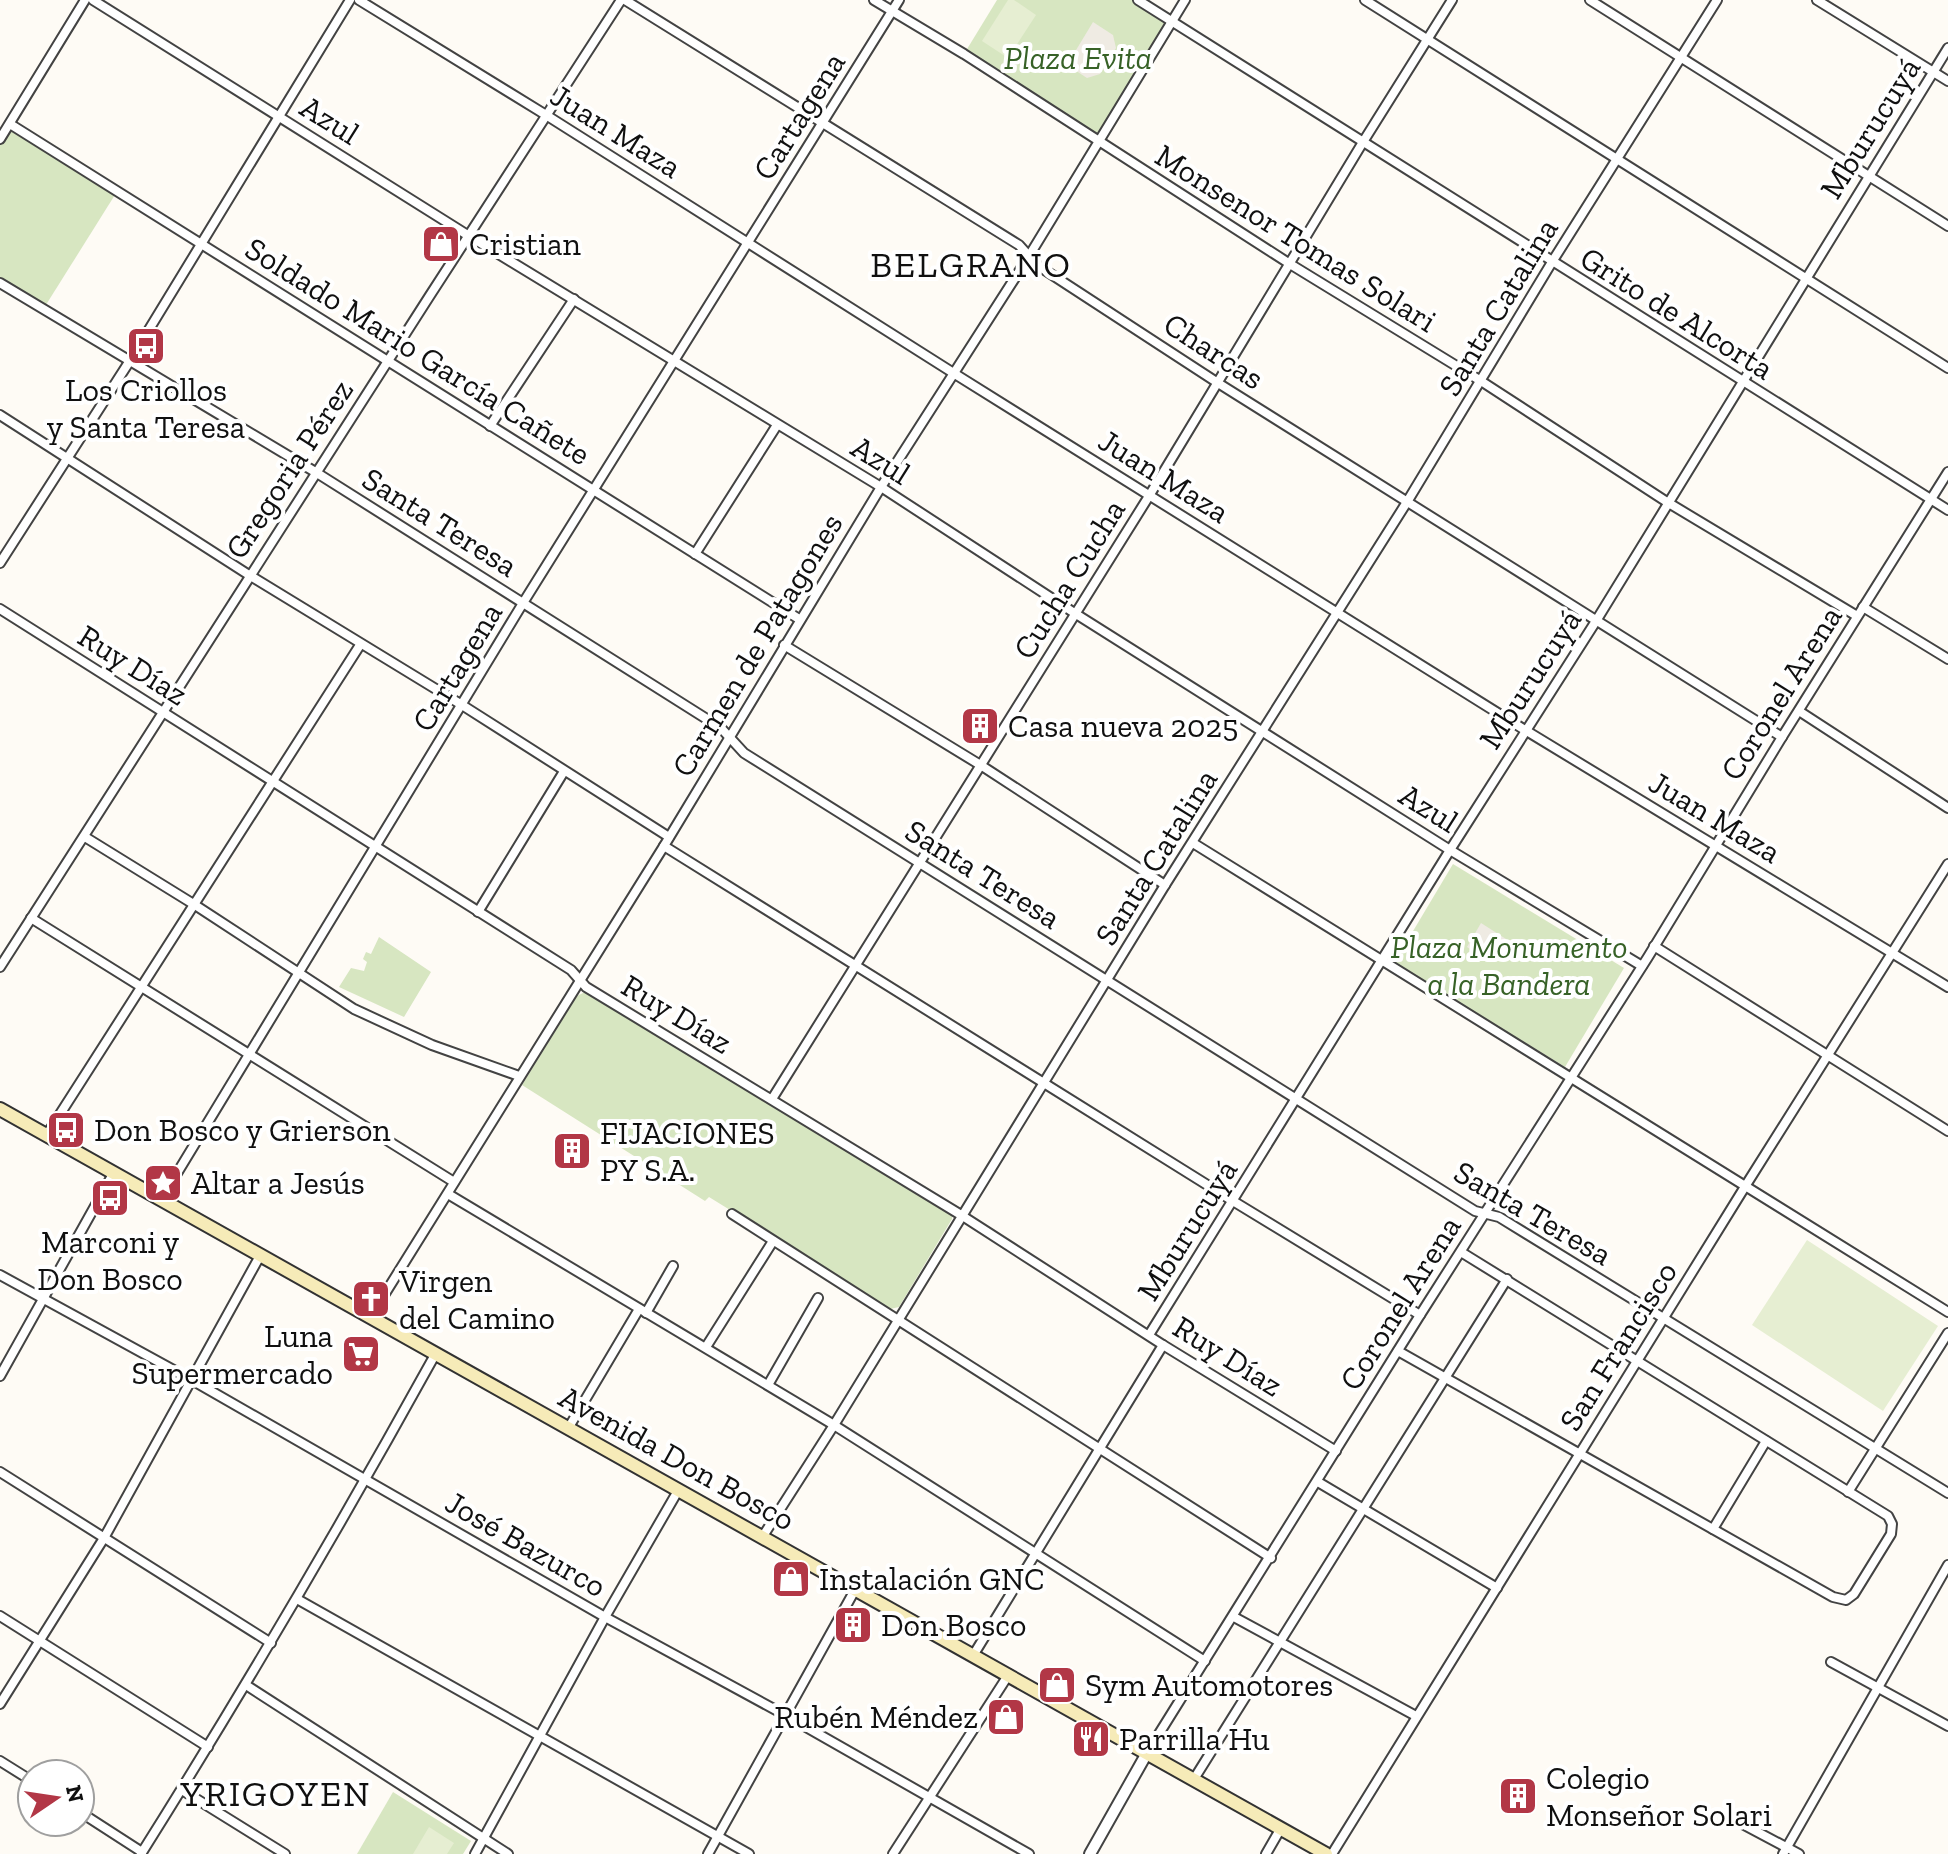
<svg xmlns="http://www.w3.org/2000/svg" width="1948" height="1854" font-family="'Zilla Slab',serif">
<rect width="100%" height="100%" fill="#fefbf5"/>
<g fill="#d7e6c1">
<path d="M 997,0 L 1138,0 L 1172,21 L 1098,141 L 964,54 Z"/>
<path d="M 10,124 L 118,190 L 44,308 L 0,283 L 0,139 Z"/>
<path d="M 1453,864 L 1624,968 L 1565,1067 L 1394,963 Z"/>
<path d="M 379,937 L 431,972 L 404,1017 L 339,987 L 351,968 L 364,971 L 367,962 L 363,959 L 366,952 L 371,954 Z"/>
<path d="M 585,992 L 952,1214 L 952,1219 L 899,1307 L 890,1309 L 709,1197 L 705,1201 L 522,1085 L 577,996 Z"/>
<path d="M 393,1792 L 471,1841 L 463,1854 L 357,1854 Z"/>
</g>
<g fill="#e6eed2">
<path d="M 1008,0 L 1014,0 L 1036,15 L 1008,58 L 982,41 Z"/>
<path d="M 1807,1240 L 1938,1326 L 1883,1411 L 1752,1325 Z"/>
<path d="M 429,1827 L 454,1843 L 447,1854 L 413,1854 Z"/>
</g>
<g fill="#efebe3">
<path d="M 1093,22 L 1113,35 L 1116,48 L 1100,74 L 1087,78 L 1067,65 Z"/>
<path d="M 1481,923 L 1506,939 L 1491,962 L 1467,947 Z"/>
</g>
<g fill="none" stroke-linecap="round" stroke-linejoin="round">
<g stroke="#434343" stroke-width="12">
<g id="minor">
<path d="M 93,0 L 469,236 L 881,487 L 1076,614 L 1450,850 L 1642,966"/>
<path d="M 359,0 L 546,115 L 955,374 L 1525,730 L 1948,987"/>
<path d="M 625,0 L 1019,245 L 1037,265 L 1218,383 L 1782,737"/>
<path d="M 874,0 L 964,54 L 1290,264 L 1481,381 L 1667,502 L 1857,616"/>
<path d="M 1138,0 L 1948,510"/>
<path d="M 1365,0 L 1948,368"/>
<path d="M 1590,0 L 1948,226"/>
<path d="M 1817,0 L 1948,81"/>
<path d="M 10,124 L 799,619"/>
<path d="M 0,139 L 85,0"/>
<path d="M 0,283 L 317,473 L 721,728 L 744,753 L 1475,1211 L 1499,1217 L 1948,1493"/>
<path d="M 0,415 L 249,575 L 462,705 L 669,837"/>
<path d="M 490,426 L 574,299"/>
<path d="M 695,554 L 777,425"/>
<path d="M 0,563 L 131,359 L 350,0"/>
<path d="M 1863,607 L 1948,659"/>
<path d="M 0,609 L 571,970 L 586,987 L 961,1215 L 1163,1345 L 1336,1451"/>
<path d="M 784,645 L 982,766 L 1165,885"/>
<path d="M 1799,711 L 1948,808"/>
<path d="M 85,837 L 195,905 L 354,1009 L 432,1045 L 519,1076"/>
<path d="M 1193,843 L 1948,1312"/>
<path d="M 664,846 L 1233,1201 L 1420,1315"/>
<path d="M 478,912 L 563,773"/>
<path d="M 31,918 L 454,1182"/>
<path d="M 1654,946 L 1948,1131"/>
<path d="M 0,967 C 207,644 412,321 621,0"/>
<path d="M 772,1099 L 1149,496 L 1363,142 L 1452,0"/>
<path d="M 46,1136 L 360,645"/>
<path d="M 448,1194 L 834,1425 L 1205,1661"/>
<path d="M 162,1198 L 523,603 L 899,0"/>
<path d="M 732,1214 L 1271,1558"/>
<path d="M 0,1275 L 190,1379 L 605,1617 L 785,1715 L 1029,1854"/>
<path d="M 646,1313 L 673,1266"/>
<path d="M 371,1316 L 664,846 L 881,487 L 1029,256 L 1185,0"/>
<path d="M 1149,1335 L 1450,850 L 1596,621 L 1948,48"/>
<path d="M 706,1347 L 773,1241"/>
<path d="M 1398,1351 L 1833,1597 L 1846,1600 L 1854,1594 L 1891,1534 L 1892,1524 L 1888,1516 L 1461,1252"/>
<path d="M 0,1376 L 113,1174"/>
<path d="M 768,1385 L 818,1298"/>
<path d="M 569,1427 L 639,1309"/>
<path d="M 0,1472 L 271,1643"/>
<path d="M 1318,1482 L 1497,1588"/>
<path d="M 1848,1492 L 1948,1333"/>
<path d="M 1713,1529 L 1766,1441"/>
<path d="M 763,1536 L 834,1425 L 1165,885 L 1407,502 L 1552,262 L 1717,0"/>
<path d="M 297,1599 L 749,1854"/>
<path d="M 0,1616 L 208,1747"/>
<path d="M 1234,1617 L 1416,1716"/>
<path d="M 974,1654 L 1163,1345"/>
<path d="M 1831,1662 L 1948,1726"/>
<path d="M 246,1685 L 508,1854"/>
<path d="M 0,1704 L 104,1538 L 261,1254"/>
<path d="M 1147,1753 L 1420,1315 L 1648,957 L 1782,737 L 1948,472"/>
<path d="M 0,1761 L 32,1781"/>
<path d="M 1194,1779 L 1507,1279"/>
<path d="M 182,1790 L 285,1854"/>
<path d="M 80,1812 L 142,1852"/>
<path d="M 1733,1819 L 1799,1854"/>
<path d="M 141,1854 C 244,1690 342,1523 436,1353"/>
<path d="M 475,1854 L 605,1617 L 679,1489"/>
<path d="M 708,1854 L 856,1588"/>
<path d="M 893,1854 L 1009,1674"/>
<path d="M 1266,1854 L 1281,1828"/>
<path d="M 1332,1854 L 1746,1185 L 1948,864"/>
<path d="M 1783,1854 L 1948,1565"/>
</g>
</g>
<g stroke="#434343" stroke-width="14">
<path id="tertiary" d="M 1090,1854 L 1147,1753"/>
</g>
<g stroke="#323232" stroke-width="16">
<path id="secondary" d="M 0,1109 L 1326,1854"/>
</g>
<use href="#minor" stroke="#fff" stroke-width="8"/>
<use href="#tertiary" stroke="#fff" stroke-width="10"/>
<use href="#secondary" stroke="#f6ebb8" stroke-width="12"/>
</g>
<defs>
<g id="shop-square" transform="scale(2)"><rect x="-9" y="-9" width="18" height="18" rx="4" fill="#b23746" stroke="#fff"/><path d="M-5-2.5h2.3a2.7 3.5 0 0 1 5.4 0H5L5.5 6h-11ZM-1.5-2.5h3a1.5 2.3 0 0 0-3 0Z" fill="#fff"/></g>
<g id="bus-square" transform="scale(2)"><rect x="-9" y="-9" width="18" height="18" rx="4" fill="#b23746" stroke="#fff"/><path d="M-5-6H5V4H4V6H2V4H-2V6H-4V4H-5ZM-3.5-4V0h7V-4ZM-3.5 1.2v1.5H-2V1.2ZM2 1.2v1.5H3.5V1.2Z" fill="#fff"/></g>
<g id="building-square" transform="scale(2)"><rect x="-9" y="-9" width="18" height="18" rx="4" fill="#b23746" stroke="#fff"/><path d="M-4-6H4V6H1V3H-1V6H-4ZM-2.5-4.3h1.7v1.8h-1.7ZM.8-4.3h1.7v1.8H.8ZM-2.5-1h1.7V.8h-1.7ZM.8-1h1.7V.8H.8Z" fill="#fff"/></g>
<g id="sight-square" transform="scale(2)"><rect x="-9" y="-9" width="18" height="18" rx="4" fill="#b23746" stroke="#fff"/><path d="M0-6L1.8-2.2L6-1.7L2.9 1.2L3.7 5.4L0 3.3L-3.7 5.4L-2.9 1.2L-6-1.7L-1.8-2.2Z" fill="#fff"/></g>
<g id="church-square" transform="scale(2)"><rect x="-9" y="-9" width="18" height="18" rx="4" fill="#b23746" stroke="#fff"/><path d="M-1.2-6h2.4v3.5h3.3v2.4h-3.3V6h-2.4V-.1h-3.3v-2.4h3.3Z" fill="#fff"/></g>
<g id="supermarket-square" transform="scale(2)"><rect x="-9" y="-9" width="18" height="18" rx="4" fill="#b23746" stroke="#fff"/><path d="M-6-5.5h2.5l.6 2H6L4.5 2H-2.5L-4.4-4H-6ZM-1.5 3.2a1.3 1.3 0 1 0 .1 0ZM3 3.2a1.3 1.3 0 1 0 .1 0Z" fill="#fff"/></g>
<g id="restaurant-square" transform="scale(2)"><rect x="-9" y="-9" width="18" height="18" rx="4" fill="#b23746" stroke="#fff"/><path d="M-5-6h1v4h1v-4h1v4h1v-4h1v5L-1.5 .5V6h-2V.5L-5-1ZM5-6V6H3V1.5H1.5Q1.5-4 5-6Z" fill="#fff"/></g>
</defs>
<g fill-rule="evenodd">
<use href="#shop-square" x="441" y="244"/>
<use href="#bus-square" x="146" y="346"/>
<use href="#building-square" x="980" y="726"/>
<use href="#bus-square" x="66" y="1130"/>
<use href="#building-square" x="572" y="1151"/>
<use href="#sight-square" x="163" y="1183"/>
<use href="#bus-square" x="110" y="1198"/>
<use href="#church-square" x="371" y="1299"/>
<use href="#supermarket-square" x="361" y="1354"/>
<use href="#shop-square" x="791" y="1579"/>
<use href="#building-square" x="853" y="1625"/>
<use href="#shop-square" x="1057" y="1685"/>
<use href="#shop-square" x="1006" y="1717"/>
<use href="#restaurant-square" x="1091" y="1739"/>
<use href="#building-square" x="1518" y="1796"/>
</g>
<g text-anchor="middle" dominant-baseline="central" stroke-width="8" stroke-linejoin="round" paint-order="stroke">
<g font-size="32" font-style="italic" fill="#376227" stroke="#fff">
<text x="1078" y="58">Plaza Evita</text>
<text x="1509" y="947">Plaza Monumento<tspan x="1509" dy="37">a la Bandera</tspan></text>
</g>
<g font-size="32" fill="#101010" stroke="#fff">
<text transform="translate(799 116) rotate(-58)">Cartagena</text>
<text transform="translate(330 120) rotate(32)">Azul</text>
<text transform="translate(1870 128) rotate(-58)">Mburucuyá</text>
<text transform="translate(616 131) rotate(32)">Juan Maza</text>
<text transform="translate(1296 238) rotate(32)">Monsenor Tomas Solari</text>
<text transform="translate(1498 307) rotate(-59)">Santa Catalina</text>
<text transform="translate(1677 313) rotate(32)">Grito de Alcorta</text>
<text transform="translate(418 351) rotate(32)">Soldado Mario García Cañete</text>
<text transform="translate(1214 351) rotate(33)">Charcas</text>
<text transform="translate(881 460) rotate(32)">Azul</text>
<text transform="translate(289 469) rotate(-57)">Gregoria Pérez</text>
<text transform="translate(1164 476) rotate(32)">Juan Maza</text>
<text transform="translate(440 522) rotate(32)">Santa Teresa</text>
<text transform="translate(1069 579) rotate(-58)">Cucha Cucha</text>
<text transform="translate(757 645) rotate(-59)">Carmen de Patagones</text>
<text transform="translate(133 665) rotate(32)">Ruy Díaz</text>
<text transform="translate(457 667) rotate(-59)">Cartagena</text>
<text transform="translate(1530 679) rotate(-57)">Mburucuyá</text>
<text transform="translate(1781 693) rotate(-58)">Coronel Arena</text>
<text transform="translate(1429 808) rotate(32)">Azul</text>
<text transform="translate(1715 817) rotate(31)">Juan Maza</text>
<text transform="translate(1156 857) rotate(-58)">Santa Catalina</text>
<text transform="translate(983 874) rotate(32)">Santa Teresa</text>
<text transform="translate(677 1014) rotate(31)">Ruy Díaz</text>
<text transform="translate(1533 1213) rotate(30)">Santa Teresa</text>
<text transform="translate(1187 1230) rotate(-58)">Mburucuyá</text>
<text transform="translate(1400 1303) rotate(-58)">Coronel Arena</text>
<text transform="translate(1618 1346) rotate(-58)">San Francisco</text>
<text transform="translate(1228 1356) rotate(32)">Ruy Díaz</text>
<text transform="translate(677 1458) rotate(29)">Avenida Don Bosco</text>
<text transform="translate(526 1544) rotate(30)">José Bazurco</text>
</g>
<g font-size="32" fill="#101010" stroke="#fff" text-anchor="start">
<text x="469" y="244">Cristian</text>
<text x="146" y="390" text-anchor="middle">Los Criollos<tspan x="146" dy="37">y Santa Teresa</tspan></text>
<text x="1008" y="726">Casa nueva 2025</text>
<text x="94" y="1130">Don Bosco y Grierson</text>
<text x="600" y="1133">FIJACIONES<tspan x="600" dy="37">PY S.A.</tspan></text>
<text x="191" y="1183">Altar a Jesús</text>
<text x="110" y="1242" text-anchor="middle">Marconi y<tspan x="110" dy="37">Don Bosco</tspan></text>
<text x="399" y="1281">Virgen<tspan x="399" dy="37">del Camino</tspan></text>
<text x="333" y="1336" text-anchor="end">Luna<tspan x="333" dy="37">Supermercado</tspan></text>
<text x="819" y="1579">Instalación GNC</text>
<text x="881" y="1625">Don Bosco</text>
<text x="1085" y="1685">Sym Automotores</text>
<text x="978" y="1717" text-anchor="end">Rubén Méndez</text>
<text x="1119" y="1739">Parrilla Hu</text>
<text x="1546" y="1778">Colegio<tspan x="1546" dy="37">Monseñor Solari</tspan></text>
</g>
<g font-size="36" letter-spacing="2" fill="#101010" stroke="#fff">
<text x="971" y="264">BELGRANO</text>
<text x="276" y="1793">YRIGOYEN</text>
</g>
</g>
<g transform="translate(56 1798) rotate(77)"><circle r="38" fill="#ffffff" stroke="#9f9f9f" stroke-width="2"/>
<path d="M0-6L14 30L0 20L-14 30Z" fill="#b23746"/>
<text y="-12" font-size="22" font-weight="bold" text-anchor="middle" fill="#101010">N</text>
</g>
</svg>
